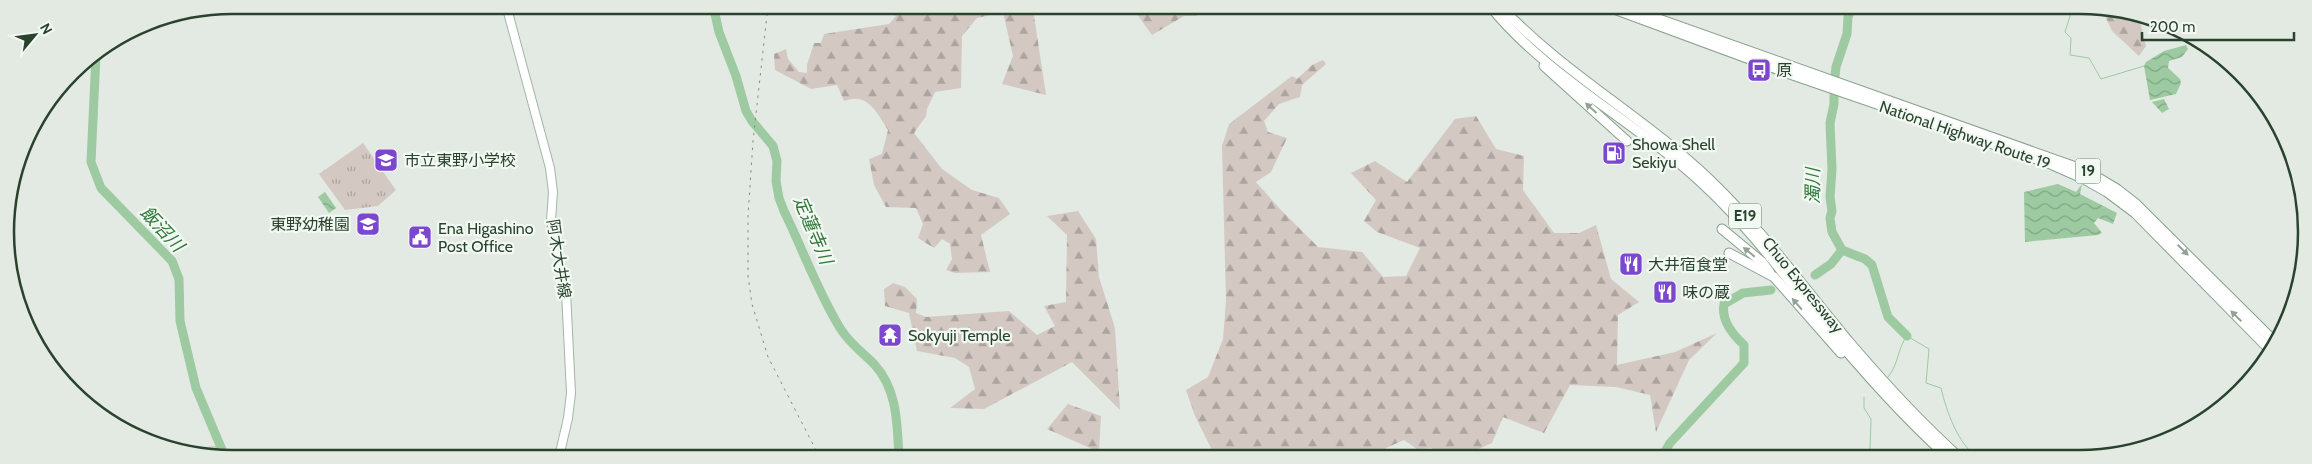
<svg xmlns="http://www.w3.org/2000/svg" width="2312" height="464" font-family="Cabin,'Noto Sans JP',sans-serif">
<defs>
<pattern id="grass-tufts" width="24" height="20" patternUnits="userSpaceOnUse" patternTransform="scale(1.25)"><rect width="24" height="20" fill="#d4c8c3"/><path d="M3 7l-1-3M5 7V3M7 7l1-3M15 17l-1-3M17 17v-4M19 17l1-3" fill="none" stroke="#aca49f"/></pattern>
<pattern id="forest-firs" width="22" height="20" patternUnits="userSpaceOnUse" patternTransform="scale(1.25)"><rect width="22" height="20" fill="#d4c8c3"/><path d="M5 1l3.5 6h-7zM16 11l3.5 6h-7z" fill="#aca49f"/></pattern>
<pattern id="water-waves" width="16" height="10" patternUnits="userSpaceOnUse" patternTransform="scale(1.25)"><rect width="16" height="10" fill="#9dcaa0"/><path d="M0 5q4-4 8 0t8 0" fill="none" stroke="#80a683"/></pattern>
</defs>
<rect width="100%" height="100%" fill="#e2eae3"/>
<path fill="url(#grass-tufts)" d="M 363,143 L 396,190 L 378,206 L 345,210 L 319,174 Z"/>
<g fill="url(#forest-firs)">
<path d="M 886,6 L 1029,6 L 1033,9 L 1046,95 L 1002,84 L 1013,56 L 1003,12 L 977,18 L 962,36 L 961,88 L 935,92 L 927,109 L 926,116 L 914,133 L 942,169 L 972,190 L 999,198 L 1010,214 L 981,235 L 990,272 L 955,273 L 946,270 L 952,259 L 950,244 L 942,239 L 934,248 L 918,238 L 923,224 L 916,208 L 886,207 L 874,185 L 869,159 L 882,154 L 888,130 C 876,112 868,92 844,101 L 837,85 L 811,89 L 775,70 L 774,54 L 786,49 L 788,59 L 799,72 L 807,73 L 807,65 L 814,43 L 821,43 L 824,34 L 889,24 L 896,16 Z"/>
<path d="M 1133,6 L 1207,6 L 1196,16 L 1184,16 L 1152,35 L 1134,10 Z"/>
<path d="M 2101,7 L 2109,7 L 2139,17 L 2146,46 L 2139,56 L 2112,31 Z"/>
<path d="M 1323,60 L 1326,64 L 1302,85 L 1300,97 L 1279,104 L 1264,121 L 1268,132 L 1287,138 L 1271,172 L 1256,182 L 1279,208 L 1318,247 L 1362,252 L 1383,277 L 1406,276 L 1420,248 L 1377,232 L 1364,221 L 1376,200 L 1351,173 L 1375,161 L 1407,182 L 1455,119 L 1476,116 L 1496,149 L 1524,156 L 1523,190 L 1554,233 L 1579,233 L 1596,225 L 1611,279 L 1639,302 L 1618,315 L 1617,365 L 1675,352 L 1717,333 L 1689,360 L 1656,432 L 1650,395 L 1616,387 L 1570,385 L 1544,433 L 1503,417 L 1492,443 L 1474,451 L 1471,458 L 1434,458 L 1432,448 L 1417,449 L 1404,440 L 1386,448 L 1381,458 L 1216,458 L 1195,416 L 1186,390 L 1208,377 L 1223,339 L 1226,301 L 1222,146 L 1229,124 L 1292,76 L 1297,79 L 1312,65 Z"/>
<path d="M 1078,211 L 1096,239 L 1099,277 L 1115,328 L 1120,410 L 1072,362 L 984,409 L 950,408 L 975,389 L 969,367 L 955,358 L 917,351 L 909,313 L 885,306 L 884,289 L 893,283 L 905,287 L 917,299 L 916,313 L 926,317 L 1009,311 L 1037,335 L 1055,326 L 1044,306 L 1066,302 L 1067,235 L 1047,216 Z"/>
<path d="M 1068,404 L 1101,416 L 1099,452 L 1047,429 Z"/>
<path d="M 216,446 L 221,457 L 200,456 L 197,448 Z"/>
</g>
<g fill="url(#water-waves)">
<path d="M 2186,45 L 2188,49 L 2182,57 L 2169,61 L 2168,68 L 2180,79 L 2181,83 L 2176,94 L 2150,100 L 2144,66 L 2146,62 L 2164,51 Z"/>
<path d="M 2164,99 L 2169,109 L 2162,113 L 2152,102 Z"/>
<path d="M 2058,184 L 2076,192 L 2082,184 L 2080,194 L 2117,213 L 2113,224 L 2098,218 L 2094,223 L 2102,233 L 2098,235 L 2025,242 L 2024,192 Z"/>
<path d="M 325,192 L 336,208 L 329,213 L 318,197 Z"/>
</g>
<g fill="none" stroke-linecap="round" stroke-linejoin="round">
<g stroke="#9dcaa0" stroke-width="1">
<path d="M 2073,7 L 2065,32 L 2071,38 L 2070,55 L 2089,58 L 2101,79 L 2144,66"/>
<path d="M 1888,377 C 1899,364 1897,349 1907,336 L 1929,349 L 1926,383 L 1941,388 C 1947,413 1957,441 1977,458"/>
<path d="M 1843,458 L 1863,455 L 1870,450 L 1871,419 L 1864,408 L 1864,397"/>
</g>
<g stroke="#9dcaa0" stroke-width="9">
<path d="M 713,5 L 719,32 L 736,76 L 746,111 L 752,121 L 773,146 L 777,161 L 776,181 L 779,198 L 784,211 C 803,250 818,292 840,328 C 849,343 862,352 874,364 C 898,390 897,424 899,458"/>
<path d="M 1852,7 L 1848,17 L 1847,34 L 1836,67 L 1834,85 L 1834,104 L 1830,123 L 1832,169 L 1830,197 L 1832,211 L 1830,218 L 1832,232 L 1842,250 L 1865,259 L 1872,265 L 1888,317 L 1907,336"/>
<path d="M 96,55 L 91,162 L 101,188 L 172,261 L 179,279 L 180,321 L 196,388 L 225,457"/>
<path d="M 1815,275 L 1831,264 L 1842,250"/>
<path d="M 1661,458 L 1670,443 L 1744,363 L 1744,345 C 1733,335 1721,320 1724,304 L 1743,293 L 1771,290"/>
</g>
<g stroke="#a1b6a4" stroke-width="10">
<path id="major" d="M 506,5 L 550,168 L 553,192 L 551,220 L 566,292 L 571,393 L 568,418 L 559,457"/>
</g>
<g stroke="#89a18d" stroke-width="11">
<g id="highway">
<path d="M 1490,6 C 1547,77 1638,123 1704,185 C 1747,225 1782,272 1818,317 C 1858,366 1901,415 1949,458"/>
<path d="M 1500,6 C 1563,73 1644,117 1710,180 C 1762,230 1804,288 1850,343 C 1885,384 1921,423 1960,458"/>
<path d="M 1606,6 L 1790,74 L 2048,163 L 2084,179 L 2107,192 L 2135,213 L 2271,351"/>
<path d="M 1622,6 L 2087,171 L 2117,189 L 2135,203 L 2276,343"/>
<path d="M 1544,66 L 1627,141"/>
<path d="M 1722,229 L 1762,262 L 1770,273"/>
<path d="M 1729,253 L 1774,277 L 1841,353"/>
</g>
</g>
<use href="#major" stroke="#fff" stroke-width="8"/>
<use href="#highway" stroke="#fff" stroke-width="9"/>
<path stroke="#7b947f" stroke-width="1" stroke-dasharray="2.5 5" stroke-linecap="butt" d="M 768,6 L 753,141 L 748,216 L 748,276 L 752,304 L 768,357 L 820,458"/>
</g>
<defs><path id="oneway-solid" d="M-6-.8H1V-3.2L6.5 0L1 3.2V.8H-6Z" transform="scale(1.25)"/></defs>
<g fill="#94a196">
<use href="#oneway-solid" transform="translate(1591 108) rotate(-138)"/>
<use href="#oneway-solid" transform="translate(2183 250) rotate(44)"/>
<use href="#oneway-solid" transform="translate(1749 252) rotate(-141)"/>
<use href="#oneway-solid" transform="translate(1797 304) rotate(-131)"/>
<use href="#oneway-solid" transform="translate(2236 316) rotate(-135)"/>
</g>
<defs>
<g id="bus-square" transform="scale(1.25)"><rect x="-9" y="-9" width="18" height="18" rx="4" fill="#7c47cf" stroke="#f2f8f2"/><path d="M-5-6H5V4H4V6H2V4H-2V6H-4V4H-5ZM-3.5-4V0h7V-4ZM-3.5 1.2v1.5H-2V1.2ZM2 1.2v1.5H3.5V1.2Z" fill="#fff"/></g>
<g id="fuel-square" transform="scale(1.25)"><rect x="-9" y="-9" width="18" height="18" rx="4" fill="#7c47cf" stroke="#f2f8f2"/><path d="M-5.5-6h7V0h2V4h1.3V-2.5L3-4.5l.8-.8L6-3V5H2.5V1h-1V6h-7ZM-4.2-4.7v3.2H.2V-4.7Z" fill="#fff"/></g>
<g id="school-square" transform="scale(1.25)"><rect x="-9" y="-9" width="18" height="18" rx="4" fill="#7c47cf" stroke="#f2f8f2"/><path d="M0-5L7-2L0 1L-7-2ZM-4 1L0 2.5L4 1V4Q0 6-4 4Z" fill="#fff"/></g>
<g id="civic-square" transform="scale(1.25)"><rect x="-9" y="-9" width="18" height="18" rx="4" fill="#7c47cf" stroke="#f2f8f2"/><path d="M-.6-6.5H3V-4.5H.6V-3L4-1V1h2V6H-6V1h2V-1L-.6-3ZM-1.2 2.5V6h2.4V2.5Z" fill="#fff"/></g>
<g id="restaurant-square" transform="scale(1.25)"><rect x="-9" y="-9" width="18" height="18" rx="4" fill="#7c47cf" stroke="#f2f8f2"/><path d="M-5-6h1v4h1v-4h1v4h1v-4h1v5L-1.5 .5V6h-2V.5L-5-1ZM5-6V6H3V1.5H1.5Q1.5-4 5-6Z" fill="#fff"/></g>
<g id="temple-square" transform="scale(1.25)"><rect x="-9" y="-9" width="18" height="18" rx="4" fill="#7c47cf" stroke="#f2f8f2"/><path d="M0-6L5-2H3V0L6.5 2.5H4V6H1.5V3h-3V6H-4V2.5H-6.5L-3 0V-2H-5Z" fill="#fff"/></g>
</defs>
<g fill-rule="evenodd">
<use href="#bus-square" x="1759" y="70"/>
<use href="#fuel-square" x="1614" y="153"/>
<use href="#school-square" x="386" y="160"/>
<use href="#school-square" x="368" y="224"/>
<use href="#civic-square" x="420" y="237"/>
<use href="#restaurant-square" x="1631" y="264"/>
<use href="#restaurant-square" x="1665" y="292"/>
<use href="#temple-square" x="890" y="335"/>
</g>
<g text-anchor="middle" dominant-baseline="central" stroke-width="4.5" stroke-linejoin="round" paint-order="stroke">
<g fill="#f2f8f2" stroke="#667969" stroke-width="1">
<rect x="2075.5" y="158.5" width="25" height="25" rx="4"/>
<rect x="1729" y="203.5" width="32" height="25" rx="4"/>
</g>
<g font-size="15" font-weight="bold" fill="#2a432e">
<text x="2088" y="171">19</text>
<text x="1745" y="216">E19</text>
</g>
<g font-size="16" fill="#2a432e" stroke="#f2f8f2" text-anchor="start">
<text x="1776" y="70">原</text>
<text x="1632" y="144">Showa Shell<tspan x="1632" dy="18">Sekiyu</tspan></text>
<text x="404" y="160">市立東野小学校</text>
<text x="350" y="224" text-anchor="end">東野幼稚園</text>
<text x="438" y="228">Ena Higashino<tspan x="438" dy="18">Post Office</tspan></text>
<text x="1648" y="264">大井宿食堂</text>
<text x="1682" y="292">味の蔵</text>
<text x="908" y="335">Sokyuji Temple</text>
</g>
<g font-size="16" fill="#2a432e" stroke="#f2f8f2">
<text transform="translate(1965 135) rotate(19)">National Highway Route 19</text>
<text transform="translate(559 259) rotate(81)">阿木大井線</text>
<text transform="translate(1803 285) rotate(51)">Chuo Expressway</text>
</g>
<g font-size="18" font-style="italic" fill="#33773a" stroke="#f2f8f2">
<text transform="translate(1813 186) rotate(-90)">濁川</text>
<text transform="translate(162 229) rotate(47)">飯沼川</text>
<text transform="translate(813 230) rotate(67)">定蓮寺川</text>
</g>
</g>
<path d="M0 0H2312V464H0ZM232 14H2080A218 218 0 0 1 2298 232V232A218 218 0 0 1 2080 450H232A218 218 0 0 1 14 232V232A218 218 0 0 1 232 14Z" fill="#e2eae2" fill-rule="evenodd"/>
<path fill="none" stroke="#2a432e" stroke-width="2.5" d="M232 14H2080A218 218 0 0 1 2298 232V232A218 218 0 0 1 2080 450H232A218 218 0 0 1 14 232V232A218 218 0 0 1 232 14Z"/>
<g transform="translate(35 35) rotate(61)" stroke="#f2f8f2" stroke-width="4" paint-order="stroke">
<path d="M0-4L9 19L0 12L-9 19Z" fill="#2a432e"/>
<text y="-8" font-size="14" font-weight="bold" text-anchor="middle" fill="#2a432e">N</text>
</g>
<path d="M2142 32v8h152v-8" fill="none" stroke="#2a432e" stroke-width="2.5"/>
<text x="2150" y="32" font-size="15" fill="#2a432e" stroke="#f2f8f2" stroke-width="4" paint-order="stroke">200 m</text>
</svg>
